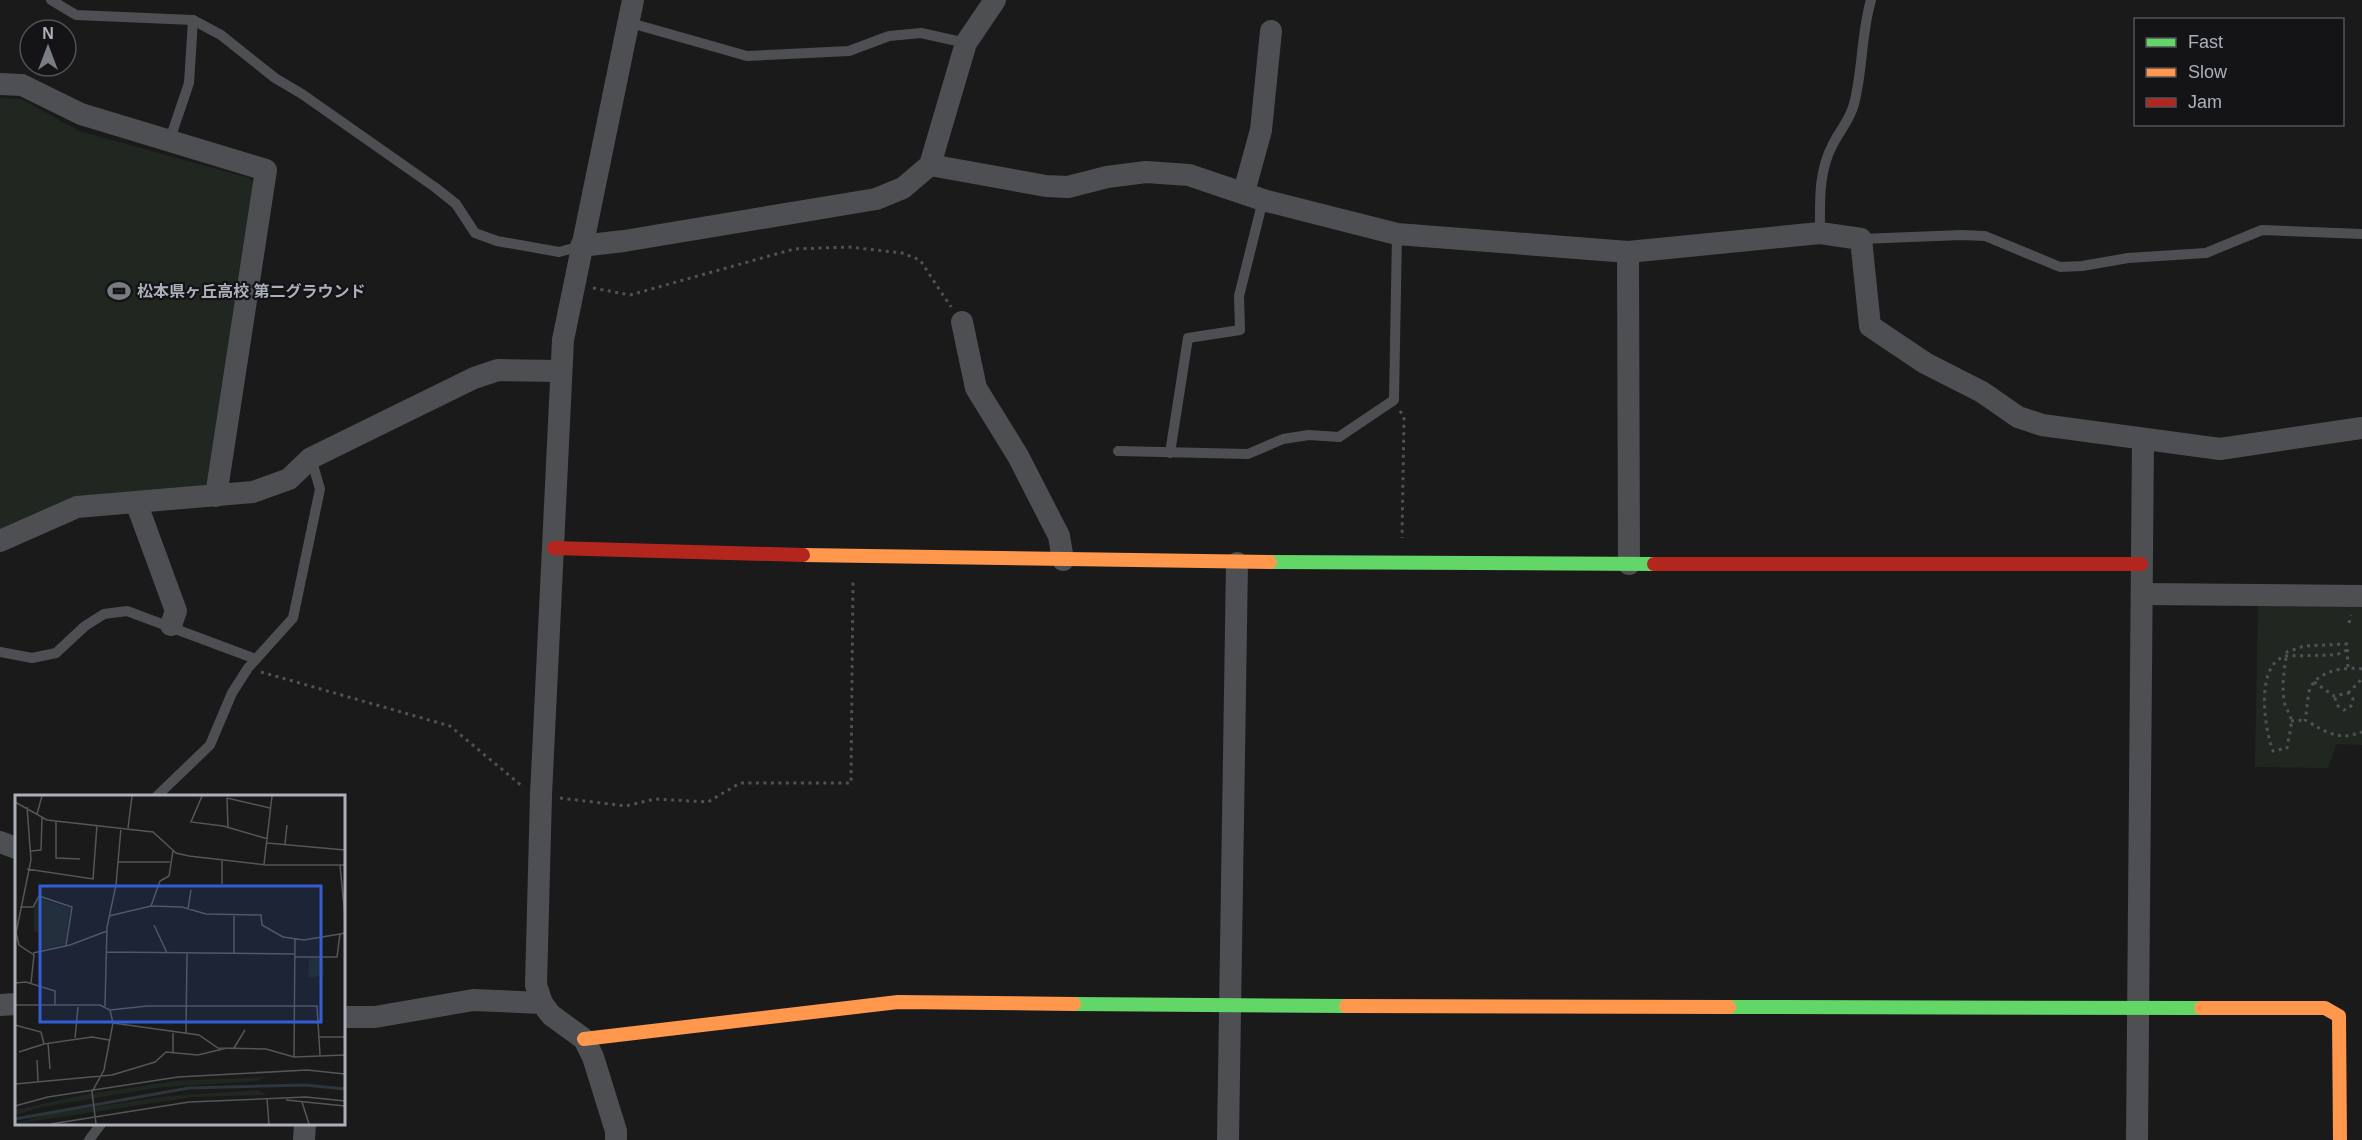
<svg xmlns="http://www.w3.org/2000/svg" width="2362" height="1140" font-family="Arial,'Noto Sans JP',sans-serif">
<rect width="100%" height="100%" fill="#1a1a1a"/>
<g fill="#202721">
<path d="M 0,98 L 21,99 L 79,131 L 249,178 L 253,183 L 212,485 L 0,533 Z"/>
<path d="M 2258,600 L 2362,600 L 2362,745 L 2337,744 L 2328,768 L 2255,767 Z"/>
</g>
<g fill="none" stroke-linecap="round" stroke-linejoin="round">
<g stroke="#505155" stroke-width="3" stroke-dasharray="3 4.5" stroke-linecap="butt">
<path d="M 593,288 L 630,295 L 794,249 L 849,247 L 902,253 L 920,260 L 951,307"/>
<path d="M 1400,411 L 1404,417 L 1402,538"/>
<path d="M 2349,623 L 2351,615"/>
<path d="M 2347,650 L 2336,655 L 2286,656 C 2255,664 2264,728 2273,751 L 2287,748 C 2288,740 2292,727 2291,719 C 2290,714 2287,710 2285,705 C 2281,687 2284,670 2287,652 L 2304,646 L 2347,644 L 2348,669"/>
<path d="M 2362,669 C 2345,666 2314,671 2309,692 C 2307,702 2307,711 2305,720 C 2326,732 2338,741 2362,732"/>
<path d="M 261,672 L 450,726 L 522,786"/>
<path d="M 2314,682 L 2334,696 L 2348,693 L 2353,699 L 2351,706 L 2344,710 L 2338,706 L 2334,696"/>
<path d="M 2348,693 L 2362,679"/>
<path d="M 2291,721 L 2304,720"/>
<path d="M 560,798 L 626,806 L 655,799 L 708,802 L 740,783 L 851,783 L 853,581"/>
</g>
<g stroke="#4e4f53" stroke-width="10">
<path d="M 51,0 L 76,15 L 193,20 L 221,35 L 275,78 L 302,94 L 436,188 L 456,204 L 475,233 L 497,241 L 559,252 L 581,246"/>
<path d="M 627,22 L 747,56 L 849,51 L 889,36 L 921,33 L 966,43"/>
<path d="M 170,139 L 189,83 L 193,20"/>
<path d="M 1820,233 C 1820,202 1818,172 1833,144 C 1840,130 1850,120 1854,104 C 1863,70 1861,34 1871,0"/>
<path d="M 1861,239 L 1962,235 L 1985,236 L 2060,267 L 2082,266 L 2128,258 L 2206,253 L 2262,230 L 2362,234"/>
<path d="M 1118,451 L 1248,454 L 1283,439 L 1309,435 L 1339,437 L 1394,400 L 1397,234"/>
<path d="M 1170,453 L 1188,338 L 1240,330 L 1239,296 L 1263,200"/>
<path d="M 0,652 L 32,658 L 56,653 L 85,626 L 104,614 L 127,611 L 256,659"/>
<path d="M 157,796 L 210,745 L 232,693 L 248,668 L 293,618 L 320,489 L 311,458"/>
<path d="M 89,1140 L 101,1124"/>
</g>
<g stroke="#4e4f53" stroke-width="22">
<path d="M 0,84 L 22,85 L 81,114 L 266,170 L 216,496"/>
<path d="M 930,165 L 1046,186 L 1068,187 L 1107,177 L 1146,172 L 1189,175 L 1263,200 L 1397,234 L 1628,252 L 1820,233 L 1861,239 L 1870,326 L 1925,363 L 1982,392 L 2018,417 L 2042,425 L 2220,449 L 2362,428"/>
<path d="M 1244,192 L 1261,130 L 1271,31"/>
<path d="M 581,246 L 624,241 L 876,199 L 903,188 L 930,165 L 966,43 L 995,0"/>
<path d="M 1628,252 L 1629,564"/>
<path d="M 962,322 L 976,388 L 1018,456 L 1059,536 L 1063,560"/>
<path d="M 136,502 L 176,611 L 171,625"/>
<path d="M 0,541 L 77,507 L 253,492 L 289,479 L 311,458 L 474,378 L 498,370 L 561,371"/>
<path d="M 2142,594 L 2362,596"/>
<path d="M 0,842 L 16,848"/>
<path d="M 0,1005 L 16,1004"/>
<path d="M 344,1017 L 375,1017 L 473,1000 L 542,1003"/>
<path d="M 304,1140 L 305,1124"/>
<path d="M 616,1140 L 616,1131 L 593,1057 L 584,1039 L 551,1015 L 542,1003 L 536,985 L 541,795 L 563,340 L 633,0"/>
<path d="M 1228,1140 L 1237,563"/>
<path d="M 2137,1140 L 2143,439"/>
</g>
<g stroke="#63d668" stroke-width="14">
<path d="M 1270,562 L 1654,564"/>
<path d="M 1074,1004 L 1346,1006"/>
<path d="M 1729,1007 L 2201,1008"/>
</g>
<g stroke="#ff974d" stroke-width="14">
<path d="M 803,555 L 1270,562"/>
<path d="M 1346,1006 L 1729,1007"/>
<path d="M 2201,1008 L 2325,1008 L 2339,1016 L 2340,1140"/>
<path d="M 584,1039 L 898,1002 L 1074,1004"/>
</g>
<g stroke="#b3261e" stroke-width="14">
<path d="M 554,548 L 803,555"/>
<path d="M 1654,564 L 2141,564"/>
</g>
</g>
<defs>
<g id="stadium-bare" transform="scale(1.8)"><path d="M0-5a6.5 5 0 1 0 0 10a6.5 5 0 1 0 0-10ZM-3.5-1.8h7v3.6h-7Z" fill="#797c83" stroke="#141416" stroke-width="2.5" paint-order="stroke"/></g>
</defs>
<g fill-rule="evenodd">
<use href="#stadium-bare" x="119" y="291"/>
</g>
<g text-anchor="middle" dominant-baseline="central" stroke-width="4.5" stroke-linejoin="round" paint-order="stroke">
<g font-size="16" font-weight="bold" fill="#acb0bb" stroke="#141416" text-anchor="start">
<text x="137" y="291">松本県ヶ丘高校 第二グラウンド</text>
</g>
</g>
<g transform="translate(15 795)">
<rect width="330" height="330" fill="#1a1a1a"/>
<path d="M 24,103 L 55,113 L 50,149 L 25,155 L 25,139 L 19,136 L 19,109 ZM 294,163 L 308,163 L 309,180 L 293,183 ZM 251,282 L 242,286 L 147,292 L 27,312 L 0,320 L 0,315 L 68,300 L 160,286 ZM 243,295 L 252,300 L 178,302 L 0,329 L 32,319 L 153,301 Z" fill="#202721"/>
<path fill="none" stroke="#2d353d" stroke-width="3" d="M 0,324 L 174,293 L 290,290 L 330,294"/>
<path fill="none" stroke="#54565a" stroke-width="1.5" d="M 187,1 L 176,27 L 208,31 L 253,44M 212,3 L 255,13M 212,3 L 213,33M 0,7 L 32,25 L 138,37 L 161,58 L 174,61 L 251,70 L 330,70M 12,12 L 16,65 L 1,138 L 4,150 L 19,160 L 16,188M 22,19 L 27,1M 41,26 L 41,63 L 65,64M 113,33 L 117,1M 252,48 L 330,55M 270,49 L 272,30M 16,56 L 26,55 L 27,23M 103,67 L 155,67M 249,69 L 257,1M 325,70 L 330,122M 12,74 L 78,84 L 82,30M 207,89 L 207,66M 136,111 L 145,86 L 154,81 L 158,56M 5,112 L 18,112 L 24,101 L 57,112 L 51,150M 173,114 L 176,95M 94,121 L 136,111 L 167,112 L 191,119 L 246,120 L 247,130 L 268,142 L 289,145 L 325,139M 219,121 L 219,159M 139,130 L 152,158M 91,157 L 280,159M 18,158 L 55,150 L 92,136M 280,162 L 322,162 L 325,139 L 330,138M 0,188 L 11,187 L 40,196 L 40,210M 0,210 L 85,210 L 95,215 L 98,228 L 89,275 L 77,297 L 81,329M 90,211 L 92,132 L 101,90 L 106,33M 95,215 L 132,211 L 302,211 L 305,260M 98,228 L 184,240 L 203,253 L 251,254 L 279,262 L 330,260M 0,230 L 26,237 L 29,249 L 77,242 L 94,245M 171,238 L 172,158M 304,242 L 330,242M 60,243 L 63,212M 33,248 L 35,274M 219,253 L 230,235M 4,257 L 29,249M 158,257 L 158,238M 279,262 L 280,144M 22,265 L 23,286M 0,289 L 97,280 L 140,267 L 151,257 L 183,260 L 212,253M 252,304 L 254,329M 271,305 L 330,311M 287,307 L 294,329M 0,311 L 33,302 L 163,282 L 292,275 L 330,279M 36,329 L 174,307 L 291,302 L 330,306"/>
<path fill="#325dd4" fill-opacity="0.15" stroke="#325dd4" stroke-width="3" d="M 25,91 L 306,91 L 306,227 L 25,227 Z"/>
<rect width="330" height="330" fill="none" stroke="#acb0bb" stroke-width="3"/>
</g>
<rect x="2134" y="18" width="210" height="108" fill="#141416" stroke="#515258" stroke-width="1.5"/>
<rect x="2146" y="38" width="30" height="9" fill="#63d668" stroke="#515258" stroke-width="1.5"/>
<text x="2188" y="48" font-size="18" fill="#acb0bb">Fast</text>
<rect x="2146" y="68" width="30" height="9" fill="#ff974d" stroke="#515258" stroke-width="1.5"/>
<text x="2188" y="78" font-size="18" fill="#acb0bb">Slow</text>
<rect x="2146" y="98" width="30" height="9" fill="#b3261e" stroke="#515258" stroke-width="1.5"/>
<text x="2188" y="108" font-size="18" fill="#acb0bb">Jam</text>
<g transform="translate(48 48)"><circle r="28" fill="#141416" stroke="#515258" stroke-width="1.5"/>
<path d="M0-4.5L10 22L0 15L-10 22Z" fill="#797c83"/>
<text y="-9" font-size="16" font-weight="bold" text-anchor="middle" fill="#acb0bb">N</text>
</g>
</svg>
